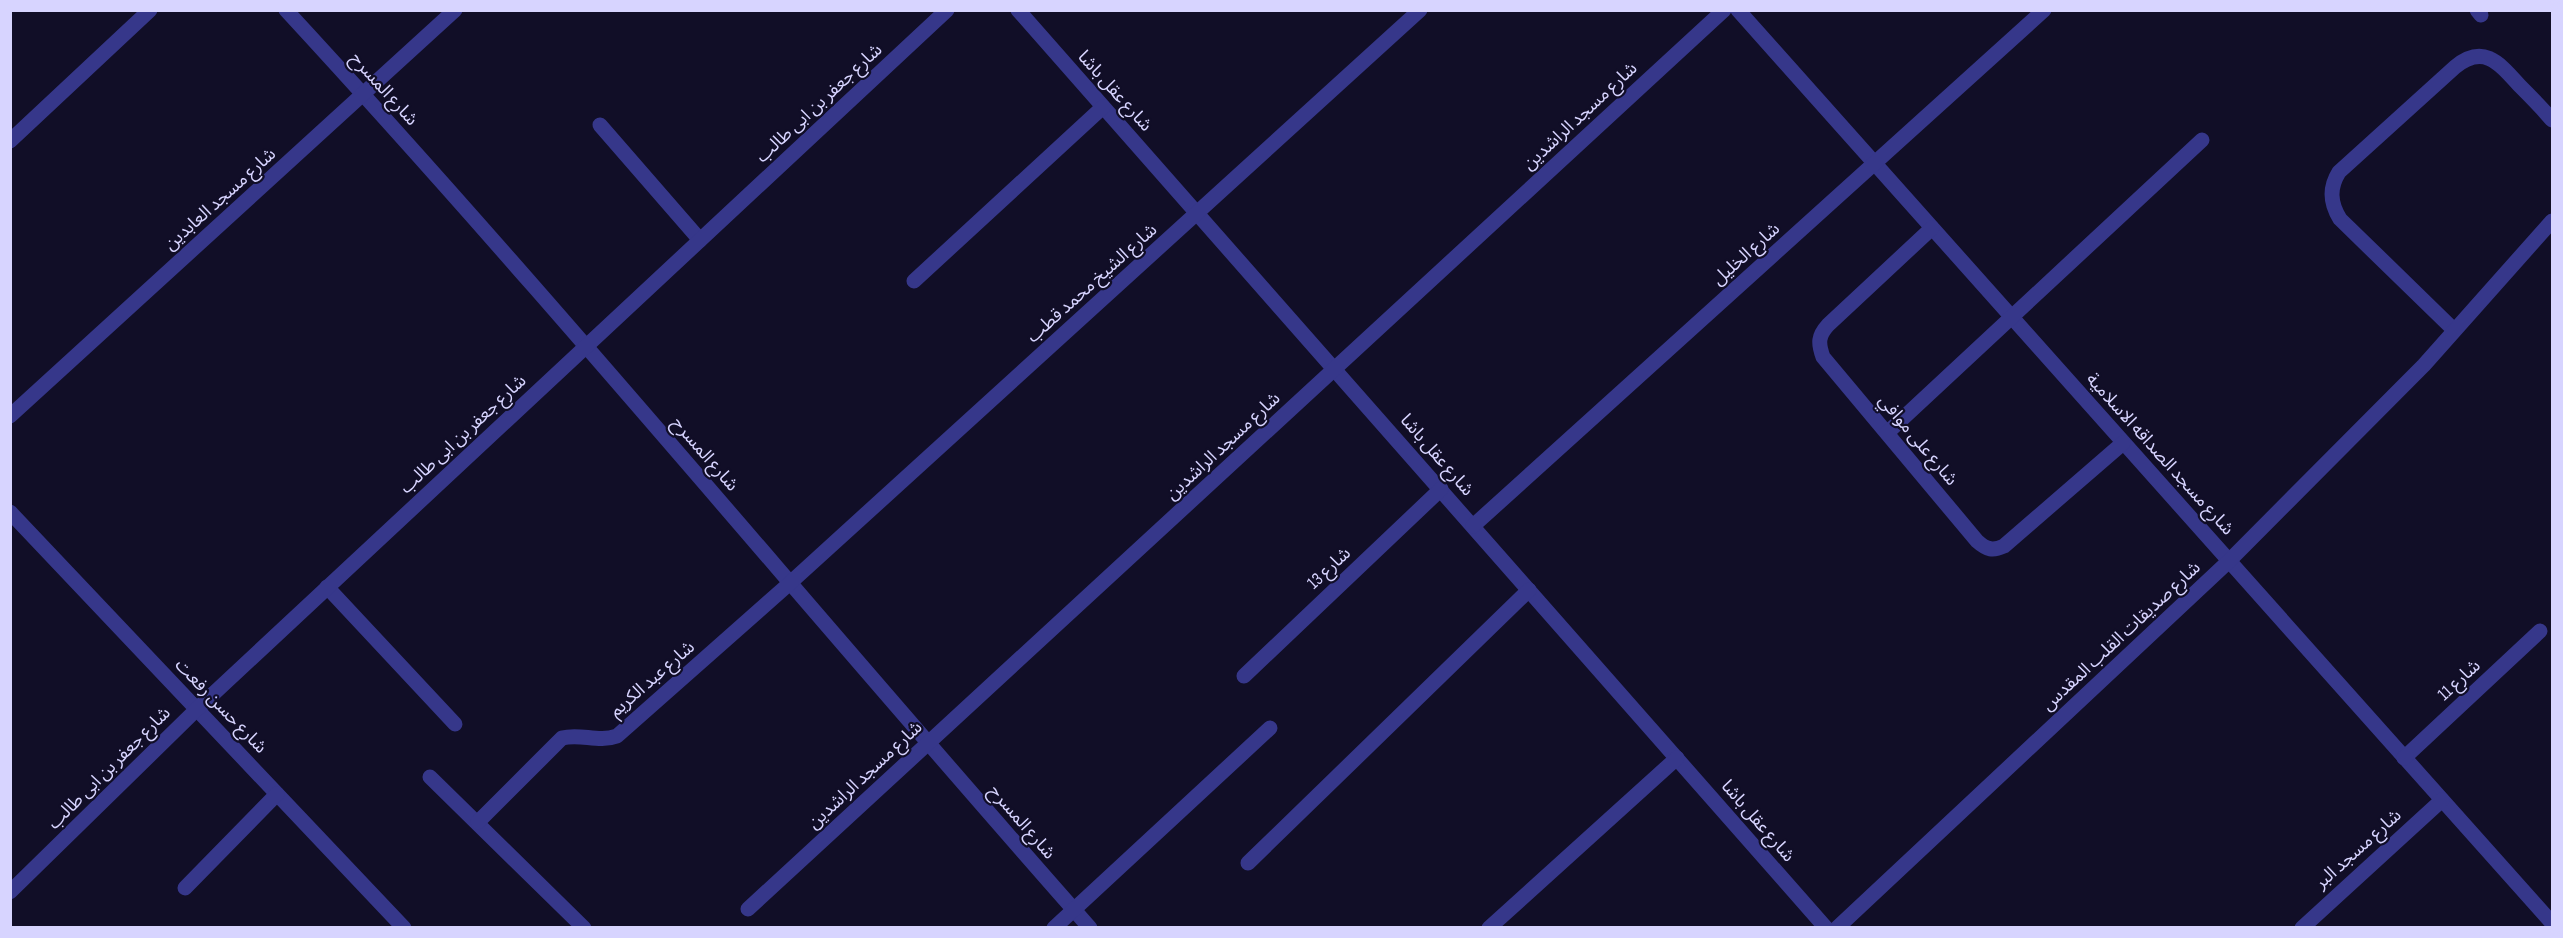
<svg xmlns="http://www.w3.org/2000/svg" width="2563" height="938" font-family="'Sofia Sans Condensed','Noto Sans Arabic',sans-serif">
<rect width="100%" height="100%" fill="#110e27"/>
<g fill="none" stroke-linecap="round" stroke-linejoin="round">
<g stroke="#36378a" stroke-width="15">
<path d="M 286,10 C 562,309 820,623 1090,928"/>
<path d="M 1018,10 L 1826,928"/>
<path d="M 1738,10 L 2552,923"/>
<path d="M 2477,10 L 2481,15"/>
<path d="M 600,125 L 700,240"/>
<path d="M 10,141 L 150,10"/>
<path d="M 1932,228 L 1828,325 C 1818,336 1818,343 1823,357 L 1977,541 C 1987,550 1993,551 2004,546 L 2123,443"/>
<path d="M 914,281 L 1103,107"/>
<path d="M 2454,330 L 2340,219 C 2330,203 2329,188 2339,172 L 2455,67 C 2484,43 2500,64 2520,86 C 2531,97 2542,108 2552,120"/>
<path d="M 10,416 L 455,10"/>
<path d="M 1887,433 L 2202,140"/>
<path d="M 10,512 L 404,928"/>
<path d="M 1473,526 L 2044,10"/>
<path d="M 327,587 L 455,724"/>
<path d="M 1244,676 L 1441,489"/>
<path d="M 2404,758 L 2540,631"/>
<path d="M 430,777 L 584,928"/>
<path d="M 478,822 L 562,738 C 581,733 598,743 617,736 L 790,583 L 1420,10"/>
<path d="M 1248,863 L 1529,590"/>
<path d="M 185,888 L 277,794"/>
<path d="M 10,892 L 197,709 L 947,10"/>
<path d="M 748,909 L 1724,10"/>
<path d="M 1054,928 L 1270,728"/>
<path d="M 1489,928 L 1677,758"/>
<path d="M 1837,928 L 2229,561 L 2424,365 L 2552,221"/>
<path d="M 2302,928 L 2442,800"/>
</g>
</g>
<g text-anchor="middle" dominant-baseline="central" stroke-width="4.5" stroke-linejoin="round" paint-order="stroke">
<g font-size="18" fill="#d7d4ff" stroke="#110e27">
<text transform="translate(384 89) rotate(48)">شارع المسرح</text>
<text transform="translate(1115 91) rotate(48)">شارع عقل باشا</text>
<text transform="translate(819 103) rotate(-43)">شارع جعفر بن ابى طالب</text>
<text transform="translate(1580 116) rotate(-43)">شارع مسجد الراشدين</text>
<text transform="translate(220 199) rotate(-42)">شارع مسجد العابدين</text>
<text transform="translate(1746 254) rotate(-42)">شارع الخليل</text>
<text transform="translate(1092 283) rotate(-42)">شارع الشيخ محمد قطب</text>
<text transform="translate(463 434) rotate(-43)">شارع جعفر بن ابى طالب</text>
<text transform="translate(1918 440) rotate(50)">شارع على موافي</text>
<text transform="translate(1223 446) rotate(-43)">شارع مسجد الراشدين</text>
<text transform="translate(705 454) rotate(49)">شارع المسرح</text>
<text transform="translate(2160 454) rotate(48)">شارع مسجد الصداقه الاسلامية</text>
<text transform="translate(1437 455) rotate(49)">شارع عقل باشا</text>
<text transform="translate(1329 568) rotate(-43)">شارع 13</text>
<text transform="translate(2121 636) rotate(-43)">شارع صديقات القلب المقدس</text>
<text transform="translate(652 679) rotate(-41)">شارع عبد الكريم</text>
<text transform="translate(2459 680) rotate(-43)">شارع 11</text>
<text transform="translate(221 706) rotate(46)">شارع حسن رفعت</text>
<text transform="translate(109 768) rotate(-45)">شارع جعفر بن ابى طالب</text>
<text transform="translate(865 775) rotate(-43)">شارع مسجد الراشدين</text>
<text transform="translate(1758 821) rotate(49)">شارع عقل باشا</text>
<text transform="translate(1022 822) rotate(49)">شارع المسرح</text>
<text transform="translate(2358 849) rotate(-42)">شارع مسجد البر</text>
</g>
</g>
<rect width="2563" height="938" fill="none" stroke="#d7d4ff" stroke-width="24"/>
</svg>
